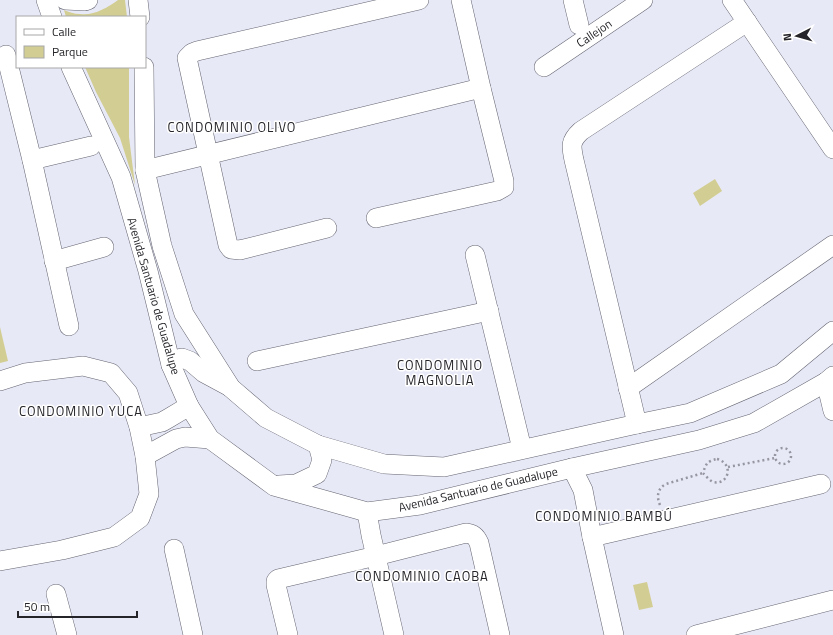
<svg xmlns="http://www.w3.org/2000/svg" width="833" height="635" font-family="'Titillium Web',sans-serif">
<rect width="100%" height="100%" fill="#e8e9f7"/>
<g fill="#d2ce93">
<path d="M 118,0 L 125,0 L 127,17 L 66,17 L 64,10 C 69,12 74,14 80,14 C 93,16 107,8 118,0 Z"/>
<path d="M 85,67 L 129,67 L 129,137 L 135,185 L 120,138 L 96,92 Z"/>
<path d="M 715,179 L 722,191 L 700,206 L 693,193 Z"/>
<path d="M 0,327 L 8,361 L 0,363 Z"/>
<path d="M 647,582 L 653,607 L 639,610 L 633,585 Z"/>
</g>
<g fill="none" stroke-linecap="round" stroke-linejoin="round">
<g stroke="#646571" stroke-width="20">
<g id="minor">
<path d="M 46,0 L 52,17"/>
<path d="M 65,0 L 85,1 L 88,0"/>
<path d="M 138,0 L 140,17"/>
<path d="M 573,0 L 579,25"/>
<path d="M 732,0 L 833,149"/>
<path d="M 6,55 L 32,160 L 69,326"/>
<path d="M 71,67 L 121,177 L 148,271 L 171,365 L 189,406 L 210,439 L 274,486 L 367,512 L 420,505 L 572,468 L 699,440 L 754,423 L 826,382 L 833,376"/>
<path d="M 144,67 L 145,170 L 162,246 L 184,314 L 231,388 L 266,418 L 318,445 L 384,464 L 444,467 L 637,424 L 690,413 L 781,374 L 833,331"/>
<path d="M 544,67 L 643,0"/>
<path d="M 32,160 L 91,146"/>
<path d="M 145,170 L 481,88"/>
<path d="M 376,218 L 497,191 L 504,187 L 504,181 L 481,88 L 461,0"/>
<path d="M 327,228 L 240,250 L 231,249 L 228,245 L 187,58 L 192,53 L 197,51 L 419,0"/>
<path d="M 475,255 L 522,449"/>
<path d="M 54,261 L 104,247"/>
<path d="M 257,361 L 489,311"/>
<path d="M 171,365 L 178,359 L 182,358 L 190,361 L 204,373 L 230,387"/>
<path d="M 0,381 L 25,373 L 83,366 L 111,373 L 128,393 L 139,427 L 145,456 L 149,494 L 140,518 L 114,537 L 62,550 L 0,561"/>
<path d="M 826,382 L 833,411"/>
<path d="M 628,388 L 833,245"/>
<path d="M 637,424 L 574,160 C 571,146 570,141 581,131 L 747,22"/>
<path d="M 139,427 L 162,422 L 169,418 L 189,406"/>
<path d="M 145,456 L 176,439 L 185,437 L 210,439"/>
<path d="M 572,468 L 583,490 L 592,537 L 614,635"/>
<path d="M 279,485 L 296,484 L 317,474 L 322,460 L 318,445"/>
<path d="M 367,512 L 371,535 L 394,635"/>
<path d="M 592,537 L 821,484"/>
<path d="M 174,549 L 193,635"/>
<path d="M 56,594 L 67,635"/>
<path d="M 288,635 L 276,585 L 276,581 L 278,579 L 376,556 L 466,533 C 473,534 476,536 479,543 L 500,635"/>
<path d="M 696,635 L 833,600"/>
</g>
</g>
<g stroke="#9696a1" stroke-width="2.5" stroke-dasharray="2 3" stroke-linecap="butt">
<circle cx="783" cy="456" r="8"/>
<path d="M 717,459 C 735,464 728,486 713,482 C 709,480 706,476 703,473 C 706,464 707,461 717,459 Z"/>
<path d="M 728,467 L 775,458"/>
<path d="M 660,505 C 656,496 658,488 666,484 L 703,473"/>
</g>
<use href="#minor" stroke="#fff" stroke-width="19"/>
</g>
<g text-anchor="middle" dominant-baseline="central" stroke-width="3" stroke-linejoin="round" paint-order="stroke">
<g font-size="12" fill="#242429" stroke="#fff">
<text transform="translate(594 33) rotate(-34)">Callejon</text>
<text transform="translate(154 296) rotate(74)">Avenida Santuario de Guadalupe</text>
<text transform="translate(478 489) rotate(-13)">Avenida Santuario de Guadalupe</text>
</g>
<g font-size="13" letter-spacing="1" fill="#242429" stroke="#fff">
<text x="232" y="127">CONDOMINIO OLIVO</text>
<text x="440" y="365">CONDOMINIO<tspan x="440" dy="15">MAGNOLIA</tspan></text>
<text x="81" y="411">CONDOMINIO YUCA</text>
<text x="604" y="516">CONDOMINIO BAMBÚ</text>
<text x="422" y="576">CONDOMINIO CAOBA</text>
</g>
</g>
<rect x="16" y="16" width="130" height="52" fill="#ffffff" stroke="#a7a7a9"/>
<rect x="24" y="29" width="20" height="6" fill="#ffffff" stroke="#a7a7a9"/>
<text x="52" y="36" font-size="12" fill="#242429">Calle</text>
<rect x="24" y="46" width="20" height="12" fill="#d2ce93" stroke="#a7a7a9"/>
<text x="52" y="56" font-size="12" fill="#242429">Parque</text>
<g transform="translate(797 36) rotate(264)" stroke="#ffffff" stroke-width="3" paint-order="stroke">
<path d="M0-3L7 15L0 10L-7 15Z" fill="#242429"/>
<text y="-6" font-size="11" font-weight="bold" text-anchor="middle" fill="#242429">N</text>
</g>
<path d="M18 611v6h119v-6" fill="none" stroke="#242429" stroke-width="2"/>
<text x="24" y="611" font-size="12" fill="#242429" stroke="#ffffff" stroke-width="3" paint-order="stroke">50 m</text>
</svg>
